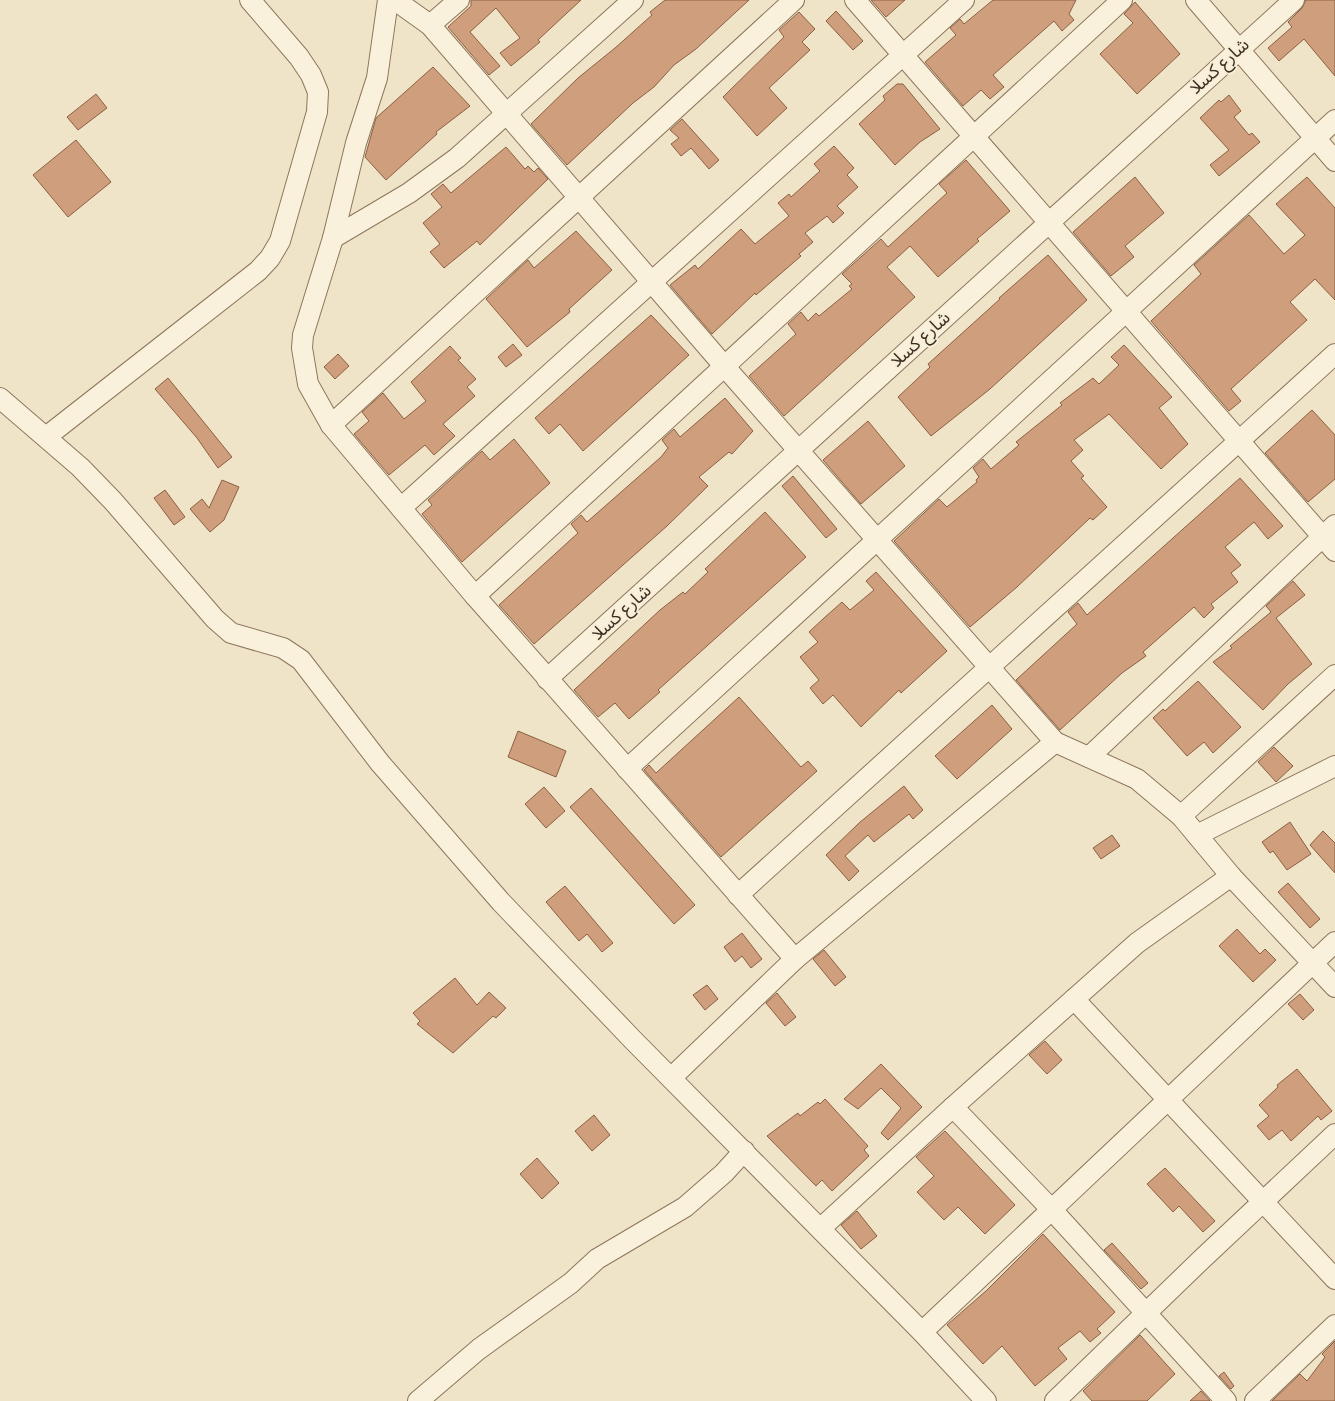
<svg xmlns="http://www.w3.org/2000/svg" width="1335" height="1401" font-family="'Times New Roman','Noto Sans Arabic',serif">
<rect width="100%" height="100%" fill="#f0e4c8"/>
<g fill="#cf9f7d" stroke="#8d5f41">
<path d="M 471,0 L 581,0 L 538,40 L 540,42 L 511,66 L 500,53 L 520,38 L 496,8 L 470,32 L 500,66 L 489,75 L 448,27 L 471,6 Z"/>
<path d="M 665,0 L 749,0 L 696,49 L 674,65 L 654,87 L 633,103 L 567,165 L 531,124 L 578,78 L 615,48 L 652,15 L 650,12 Z"/>
<path d="M 871,0 L 905,0 L 886,17 Z"/>
<path d="M 993,0 L 1076,0 L 1069,14 L 1074,20 L 1062,31 L 1054,21 L 993,75 L 1004,87 L 990,99 L 981,90 L 963,106 L 925,62 L 956,35 L 950,28 L 960,19 L 964,24 Z"/>
<path d="M 1306,0 L 1335,0 L 1335,76 L 1304,39 L 1279,61 L 1268,48 L 1292,27 L 1288,22 L 1302,8 Z"/>
<path d="M 1135,2 L 1180,54 L 1137,94 L 1100,54 L 1133,23 L 1124,14 Z"/>
<path d="M 836,11 L 863,41 L 853,50 L 826,21 Z"/>
<path d="M 799,12 L 815,29 L 802,42 L 810,50 L 769,88 L 787,108 L 757,136 L 723,97 L 784,37 L 779,30 Z"/>
<path d="M 433,67 L 470,106 L 436,132 L 437,134 L 386,180 L 365,157 L 376,118 Z"/>
<path d="M 897,84 L 903,84 L 940,129 L 920,142 L 895,165 L 859,124 L 885,100 L 883,96 Z"/>
<path d="M 96,94 L 107,108 L 78,130 L 67,117 Z"/>
<path d="M 1229,95 L 1241,111 L 1234,117 L 1249,135 L 1252,133 L 1260,142 L 1219,176 L 1210,165 L 1229,150 L 1200,118 L 1219,100 L 1221,102 Z"/>
<path d="M 682,119 L 719,160 L 709,169 L 691,148 L 681,156 L 671,144 L 679,138 L 670,130 Z"/>
<path d="M 76,140 L 111,182 L 68,217 L 33,175 Z"/>
<path d="M 834,146 L 854,168 L 847,175 L 858,187 L 837,206 L 844,213 L 833,223 L 827,216 L 805,233 L 813,242 L 799,254 L 801,256 L 756,295 L 755,293 L 712,334 L 670,285 L 695,265 L 698,269 L 741,229 L 755,244 L 789,216 L 778,203 L 789,194 L 791,197 L 820,171 L 814,164 Z"/>
<path d="M 506,147 L 525,169 L 528,166 L 534,172 L 538,168 L 548,179 L 480,245 L 477,241 L 444,268 L 430,252 L 440,244 L 423,223 L 442,207 L 431,194 L 443,184 L 451,193 Z"/>
<path d="M 966,160 L 1010,211 L 977,239 L 979,241 L 938,277 L 910,246 L 887,267 L 915,297 L 784,416 L 749,376 L 796,334 L 788,324 L 801,312 L 808,321 L 816,313 L 819,316 L 852,289 L 849,286 L 852,284 L 842,274 L 881,239 L 888,247 L 947,193 L 939,184 Z"/>
<path d="M 1135,177 L 1164,213 L 1125,246 L 1134,257 L 1111,276 L 1073,232 Z"/>
<path d="M 1307,177 L 1335,208 L 1335,300 L 1315,279 L 1290,302 L 1307,320 L 1231,389 L 1241,401 L 1229,411 L 1151,321 L 1201,274 L 1194,265 L 1249,215 L 1284,254 L 1305,235 L 1276,204 Z"/>
<path d="M 576,231 L 612,270 L 569,309 L 570,312 L 527,347 L 486,299 L 528,260 L 534,268 Z"/>
<path d="M 1048,255 L 1087,300 L 990,389 L 931,436 L 898,397 L 930,367 L 928,364 L 1000,299 L 999,298 Z"/>
<path d="M 651,315 L 689,355 L 583,451 L 560,424 L 549,434 L 535,418 Z"/>
<path d="M 513,344 L 522,355 L 506,367 L 498,357 Z"/>
<path d="M 1124,345 L 1172,397 L 1159,408 L 1188,444 L 1161,469 L 1109,414 L 1074,440 L 1083,450 L 1071,461 L 1084,476 L 1081,478 L 1107,507 L 1093,520 L 1090,518 L 1017,587 L 970,627 L 894,541 L 939,499 L 947,507 L 977,482 L 976,480 L 979,477 L 973,468 L 983,459 L 991,469 L 1019,445 L 1016,442 L 1062,405 L 1060,403 L 1093,378 L 1099,384 L 1119,365 L 1111,357 Z"/>
<path d="M 450,346 L 461,358 L 458,360 L 476,379 L 467,387 L 475,396 L 443,424 L 455,436 L 434,455 L 425,445 L 389,475 L 354,434 L 369,421 L 362,412 L 383,393 L 404,419 L 426,401 L 411,382 Z"/>
<path d="M 338,354 L 349,366 L 335,379 L 324,367 Z"/>
<path d="M 168,378 L 232,457 L 218,468 L 197,438 L 155,389 Z"/>
<path d="M 725,398 L 753,431 L 732,454 L 729,452 L 699,477 L 708,486 L 667,526 L 534,644 L 499,605 L 578,533 L 571,524 L 581,515 L 587,522 L 661,457 L 668,448 L 662,440 L 674,429 L 680,437 Z"/>
<path d="M 1312,410 L 1335,435 L 1335,479 L 1308,502 L 1265,453 Z"/>
<path d="M 868,421 L 905,466 L 861,504 L 823,460 Z"/>
<path d="M 514,439 L 550,483 L 462,562 L 422,514 L 432,505 L 428,500 L 482,451 L 490,460 Z"/>
<path d="M 793,476 L 837,529 L 826,538 L 782,486 Z"/>
<path d="M 1240,478 L 1283,526 L 1268,539 L 1254,522 L 1225,547 L 1241,565 L 1231,573 L 1238,582 L 1211,604 L 1214,608 L 1204,618 L 1194,607 L 1143,652 L 1146,656 L 1122,673 L 1060,730 L 1016,680 L 1077,624 L 1068,612 L 1078,603 L 1087,615 Z"/>
<path d="M 222,480 L 239,487 L 224,520 L 210,532 L 190,509 L 202,499 L 209,508 Z"/>
<path d="M 165,490 L 185,517 L 174,525 L 154,498 Z"/>
<path d="M 765,512 L 806,557 L 658,690 L 660,692 L 629,719 L 615,703 L 598,717 L 574,690 L 660,610 L 683,592 L 685,594 L 708,572 L 705,569 Z"/>
<path d="M 876,572 L 947,651 L 901,693 L 899,690 L 861,727 L 833,695 L 823,704 L 810,688 L 819,680 L 800,657 L 818,642 L 809,632 L 824,618 L 842,602 L 850,610 L 874,590 L 866,581 Z"/>
<path d="M 1293,581 L 1305,595 L 1276,618 L 1312,664 L 1288,684 L 1263,710 L 1213,662 L 1232,648 L 1230,646 L 1271,612 L 1266,606 Z"/>
<path d="M 1198,681 L 1241,727 L 1213,753 L 1204,742 L 1187,756 L 1153,718 L 1163,709 L 1165,711 Z"/>
<path d="M 739,697 L 801,767 L 808,761 L 817,771 L 721,857 L 644,770 L 649,765 L 656,773 Z"/>
<path d="M 992,705 L 1012,729 L 957,779 L 935,756 Z"/>
<path d="M 518,731 L 566,751 L 556,777 L 508,757 Z"/>
<path d="M 1274,747 L 1293,766 L 1276,782 L 1258,762 Z"/>
<path d="M 904,786 L 923,810 L 913,819 L 909,814 L 874,842 L 868,835 L 845,856 L 859,871 L 849,881 L 826,855 L 859,823 Z"/>
<path d="M 544,787 L 565,811 L 546,828 L 525,804 Z"/>
<path d="M 591,788 L 695,905 L 674,924 L 570,807 Z"/>
<path d="M 1290,822 L 1311,854 L 1287,870 L 1273,851 L 1270,853 L 1262,842 Z"/>
<path d="M 1323,831 L 1335,843 L 1335,873 L 1310,845 Z"/>
<path d="M 1112,835 L 1120,846 L 1101,859 L 1093,848 Z"/>
<path d="M 1288,883 L 1320,919 L 1310,928 L 1278,892 Z"/>
<path d="M 565,886 L 613,943 L 602,952 L 587,934 L 579,941 L 546,902 Z"/>
<path d="M 1237,929 L 1260,954 L 1265,949 L 1276,960 L 1253,982 L 1219,946 Z"/>
<path d="M 742,933 L 762,959 L 751,968 L 742,956 L 735,962 L 724,947 Z"/>
<path d="M 824,950 L 846,977 L 835,986 L 813,959 Z"/>
<path d="M 455,978 L 477,1005 L 489,992 L 506,1008 L 496,1018 L 493,1016 L 453,1053 L 417,1024 L 420,1021 L 413,1013 Z"/>
<path d="M 707,985 L 718,999 L 705,1010 L 693,995 Z"/>
<path d="M 777,993 L 796,1017 L 785,1026 L 766,1003 Z"/>
<path d="M 1300,994 L 1314,1010 L 1303,1020 L 1288,1004 Z"/>
<path d="M 1045,1041 L 1062,1060 L 1047,1074 L 1029,1055 Z"/>
<path d="M 881,1064 L 922,1107 L 888,1140 L 881,1133 L 901,1108 L 881,1088 L 858,1109 L 844,1099 Z"/>
<path d="M 1297,1069 L 1332,1111 L 1321,1120 L 1318,1116 L 1291,1141 L 1282,1130 L 1269,1140 L 1257,1126 L 1269,1116 L 1259,1105 L 1278,1087 L 1277,1085 Z"/>
<path d="M 825,1099 L 868,1146 L 864,1150 L 869,1156 L 832,1191 L 822,1180 L 816,1186 L 767,1136 L 798,1113 L 800,1116 L 818,1102 L 820,1104 Z"/>
<path d="M 594,1115 L 610,1135 L 592,1151 L 575,1131 Z"/>
<path d="M 945,1131 L 1015,1205 L 985,1234 L 958,1207 L 944,1220 L 917,1192 L 934,1176 L 916,1157 Z"/>
<path d="M 537,1158 L 559,1183 L 542,1199 L 520,1174 Z"/>
<path d="M 1165,1168 L 1215,1221 L 1203,1232 L 1179,1206 L 1173,1212 L 1147,1184 Z"/>
<path d="M 857,1211 L 877,1236 L 861,1249 L 841,1225 Z"/>
<path d="M 1043,1234 L 1115,1312 L 1097,1329 L 1101,1333 L 1090,1342 L 1080,1331 L 1058,1348 L 1067,1359 L 1035,1386 L 1002,1346 L 983,1364 L 947,1325 L 987,1290 Z"/>
<path d="M 1112,1243 L 1148,1283 L 1141,1289 L 1104,1250 Z"/>
<path d="M 1140,1335 L 1175,1374 L 1147,1401 L 1092,1401 L 1083,1391 Z"/>
<path d="M 1335,1341 L 1335,1401 L 1272,1401 L 1300,1374 L 1307,1381 L 1325,1357 L 1322,1354 Z"/>
<path d="M 1224,1372 L 1234,1386 L 1231,1389 L 1219,1376 Z"/>
<path d="M 1201,1391 L 1210,1401 L 1190,1401 Z"/>
</g>
<g fill="none" stroke-linecap="round" stroke-linejoin="round">
<g stroke="#8d765c" stroke-width="22">
<g id="minor">
<path d="M 388,0 L 377,78 L 356,143 L 333,238 L 303,335 L 302,348 L 308,384 L 331,425 L 475,596 L 795,959"/>
<path d="M 395,0 L 430,25 L 725,367 L 1055,742 L 1137,779 L 1181,816 L 1231,876 L 1335,987"/>
<path d="M 855,0 L 1335,551"/>
<path d="M 1196,0 L 1335,161"/>
<path d="M 430,25 L 459,0"/>
<path d="M 333,238 L 409,193 L 457,158 L 633,0"/>
<path d="M 0,398 L 80,467 L 113,501 L 215,619 L 231,633 L 283,648 L 301,660 L 380,763 L 501,902 L 633,1040 L 922,1332 L 986,1401"/>
<path d="M 331,425 L 794,0"/>
<path d="M 46,437 L 258,271 L 270,258 L 280,241 L 317,112 L 318,92 L 311,75 L 299,57 L 250,0"/>
<path d="M 401,508 L 964,0"/>
<path d="M 475,596 L 1122,0"/>
<path d="M 547,679 L 1294,0"/>
<path d="M 1089,757 L 1335,525"/>
<path d="M 627,769 L 1335,120"/>
<path d="M 1181,816 L 1335,675"/>
<path d="M 1197,835 L 1335,766"/>
<path d="M 738,895 L 1335,354"/>
<path d="M 1074,999 L 1335,1279"/>
<path d="M 671,1078 L 795,959 L 1055,742"/>
<path d="M 953,1107 L 1053,1211 L 1226,1401"/>
<path d="M 821,1228 L 953,1107 L 1137,943 L 1231,876"/>
<path d="M 922,1332 L 1335,942"/>
<path d="M 418,1401 L 479,1349 L 571,1283 L 597,1259 L 685,1207 L 724,1173 L 744,1151"/>
<path d="M 1055,1401 L 1202,1259 L 1335,1134"/>
<path d="M 1255,1401 L 1335,1325"/>
</g>
</g>
<use href="#minor" stroke="#faf1dc" stroke-width="20"/>
</g>
<g text-anchor="middle" dominant-baseline="central" stroke-width="4" stroke-linejoin="round" paint-order="stroke">
<g font-size="18" fill="#3d2e20" stroke="#f7eed8">
<text transform="translate(1219 66) rotate(-42)">شارع كسلا</text>
<text transform="translate(920 339) rotate(-42)">شارع كسلا</text>
<text transform="translate(621 612) rotate(-42)">شارع كسلا</text>
</g>
</g>
</svg>
